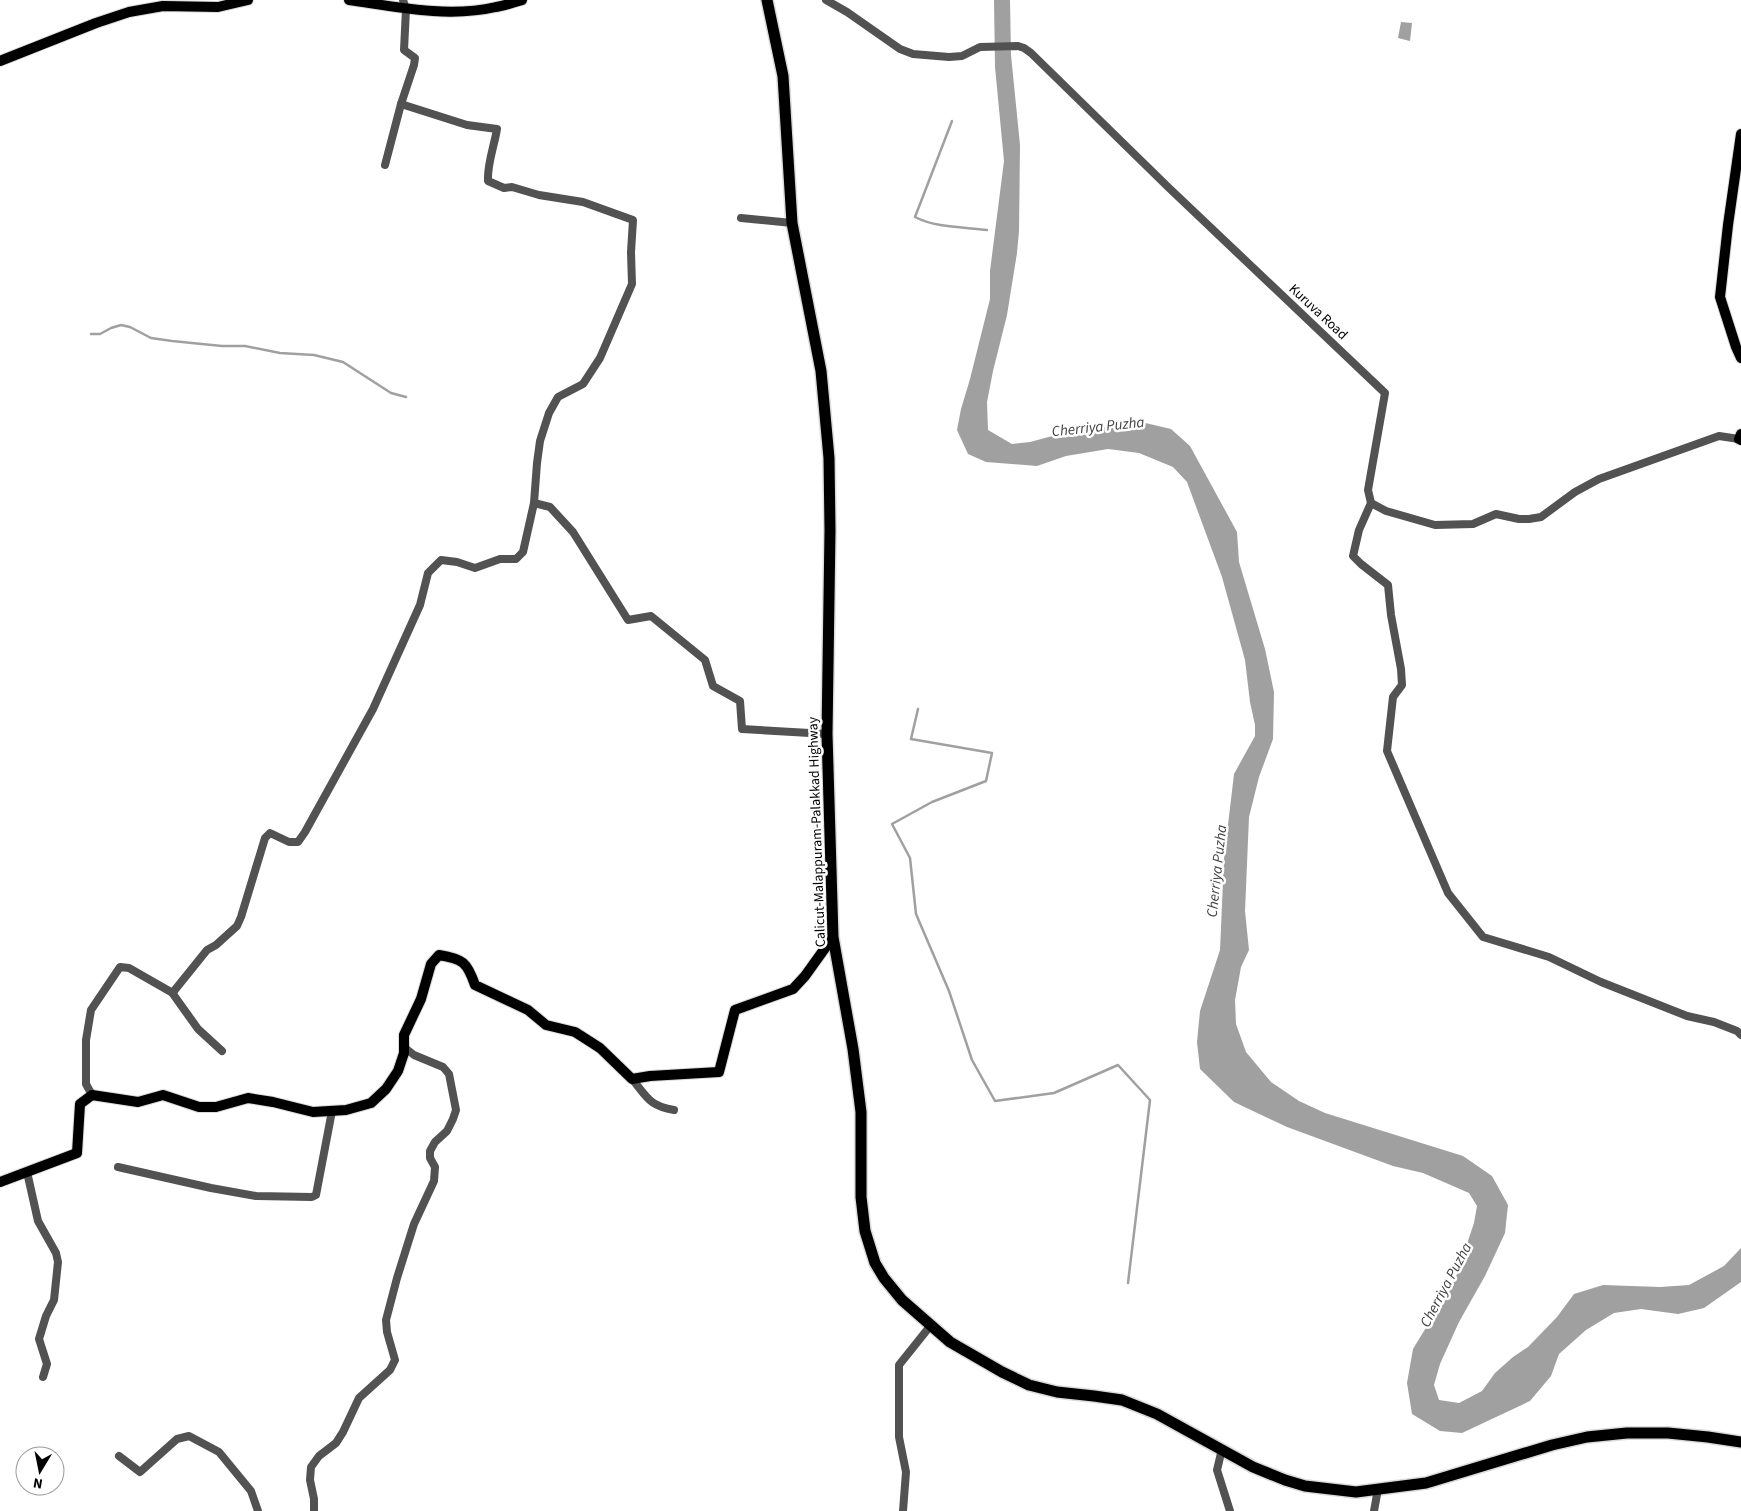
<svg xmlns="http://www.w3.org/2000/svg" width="1741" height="1511" font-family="'Source Sans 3',sans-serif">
<rect width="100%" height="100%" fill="#fff"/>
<g fill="#a0a0a0">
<path d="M 994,0 L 1010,0 L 1011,55 L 1020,145 L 1019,231 L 1017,253 L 1007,315 L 993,371 L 987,402 L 988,430 L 1012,444 L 1030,442 L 1071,431 L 1141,422 L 1171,429 L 1190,446 L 1237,532 L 1239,562 L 1265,649 L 1274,692 L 1273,739 L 1259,777 L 1249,817 L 1245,911 L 1249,950 L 1241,967 L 1235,1000 L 1236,1024 L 1246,1052 L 1271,1082 L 1299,1101 L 1325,1113 L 1463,1156 L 1492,1176 L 1508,1205 L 1505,1233 L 1485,1276 L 1459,1322 L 1440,1364 L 1434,1385 L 1439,1400 L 1459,1403 L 1482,1391 L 1495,1373 L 1513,1357 L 1528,1347 L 1557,1317 L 1574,1294 L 1603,1285 L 1660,1287 L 1689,1285 L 1724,1266 L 1741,1248 L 1741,1282 L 1704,1308 L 1678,1314 L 1641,1309 L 1614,1313 L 1586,1330 L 1559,1354 L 1551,1376 L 1530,1401 L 1462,1433 L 1440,1431 L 1412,1414 L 1407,1383 L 1413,1349 L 1455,1280 L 1474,1223 L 1477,1206 L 1469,1193 L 1423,1173 L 1393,1166 L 1287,1127 L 1234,1102 L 1200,1069 L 1197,1042 L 1200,1011 L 1220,950 L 1224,859 L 1234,774 L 1255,736 L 1255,725 L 1250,702 L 1245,660 L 1222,577 L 1187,482 L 1173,467 L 1139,453 L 1108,449 L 1066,456 L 1037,466 L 986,462 L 968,454 L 957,430 L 961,409 L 970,379 L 990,299 L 990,271 L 1004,161 L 995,67 Z"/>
<path d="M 1401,22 L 1412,23 L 1410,41 L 1398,38 Z"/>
</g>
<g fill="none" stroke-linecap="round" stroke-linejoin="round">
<g stroke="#a0a0a0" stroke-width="2.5">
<path d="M 952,121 L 915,217 C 936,228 964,227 987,230"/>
<path d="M 91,334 L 100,334 L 111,328 L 121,325 L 130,327 L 151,338 L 172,341 L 222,346 L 245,346 L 280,353 L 314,355 L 343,362 L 391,393 L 406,397"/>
<path d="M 918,709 L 911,739 L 992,753 L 986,781 L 932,802 L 892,824 L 910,858 L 916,914 L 949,991 L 972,1060 L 995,1101 L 1054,1093 L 1118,1065 L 1150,1100 L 1128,1283"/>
</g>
<g stroke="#dbdbdb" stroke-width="12">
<g id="major">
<path d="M 349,0 C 397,7 448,18 496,7 C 505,6 513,2 522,0"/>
<path d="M 0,61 L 96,23 L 129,12 L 163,6 L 218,7 L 248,0"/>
<path d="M 1741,134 L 1728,225 L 1720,297 L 1736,347 L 1741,358"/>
<path d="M 1741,434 L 1739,439 L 1741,440"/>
<path d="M 0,1182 L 77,1153 L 80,1104 L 92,1095 L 138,1102 L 163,1095 L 199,1107 L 216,1107 L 248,1098 L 273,1102 L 313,1112 L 346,1110 L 371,1103 L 386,1089 L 398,1071 L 404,1053 L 404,1035 L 421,999 L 431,964 L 439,955 C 463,959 467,962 475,985 L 528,1010 L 546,1025 L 575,1032 L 600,1048 L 632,1079 L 650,1076 L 719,1072 L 735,1010 L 793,989 L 805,976 L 833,937"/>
</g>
</g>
<g stroke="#dbdbdb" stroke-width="14">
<path id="highway" d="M 767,0 L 783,76 L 792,223 L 821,371 L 829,458 L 830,530 L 827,734 L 833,937 L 853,1049 L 861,1112 L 861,1197 L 865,1231 L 875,1263 L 884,1278 L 902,1300 L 950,1342 L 1002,1372 L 1029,1385 L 1057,1392 L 1094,1396 L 1122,1400 L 1157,1414 L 1253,1467 L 1285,1480 L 1305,1486 L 1356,1492 L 1426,1483 L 1552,1445 L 1587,1437 L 1627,1433 L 1668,1433 L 1708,1437 L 1741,1442"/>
</g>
<g stroke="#525252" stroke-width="8">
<path d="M 403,0 L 406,9 L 404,50 L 415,58 L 414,65 L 401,104 L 467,125 L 497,129 C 494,147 487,164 488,181 L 504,188 L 512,187 L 539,195 L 583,202 L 633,220 L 631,252 L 632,284 L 600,358 L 583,384 L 558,397 L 549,413 L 540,441 L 537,463 L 534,503 L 550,507 L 573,532 L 628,620 L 651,616 L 705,660 L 713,686 L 740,701 L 742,729 L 827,734"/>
<path d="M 826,0 L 847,12 L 900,49 L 913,54 L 949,57 L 962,56 L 980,47 L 1018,46 L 1024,48 L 1031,53 L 1168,187 L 1385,393 L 1368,490 L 1371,503 L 1386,511 L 1435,525 L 1473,524 L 1496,514 L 1519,519 L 1529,519 L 1541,517 L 1575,492 L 1599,479 L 1719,436 L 1739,439"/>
<path d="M 385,165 L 401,104"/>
<path d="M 741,218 L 792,223"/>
<path d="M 1371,503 L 1359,530 L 1353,556 L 1361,564 L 1388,585 L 1391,615 L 1401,669 L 1402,685 L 1393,697 L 1387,751 L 1448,893 L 1483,937 L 1549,957 L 1601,982 L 1687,1016 L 1714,1022 L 1737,1031 L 1741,1035"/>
<path d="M 174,991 L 173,994 L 198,1029 L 222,1051"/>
<path d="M 632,1079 C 647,1097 649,1106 674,1110"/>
<path d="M 92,1095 L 86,1084 L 86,1040 L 91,1010 L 120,967 L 129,968 L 171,992 L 174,991 L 207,950 L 216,945 L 237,926 L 241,917 L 265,838 L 270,833 L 289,842 L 298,842 L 305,832 L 373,709 L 420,605 L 428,573 L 441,560 L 457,562 L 475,568 L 500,559 L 516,559 L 523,552 L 534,503"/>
<path d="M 118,1167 L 211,1188 L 256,1196 L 312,1197 L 316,1195 L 332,1111"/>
<path d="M 27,1172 L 38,1221 L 56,1253 L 58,1262 L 54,1300 L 46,1316 L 39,1339 L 47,1364 L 43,1377"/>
<path d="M 1222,1449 L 1217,1470 L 1230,1511"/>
<path d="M 119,1456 L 140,1472 L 177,1439 L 189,1436 L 219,1452 L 251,1491 L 258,1511"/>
<path d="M 314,1511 L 314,1499 L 310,1480 L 311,1467 L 319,1456 L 336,1443 L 343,1432 L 359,1398 L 390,1370 L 395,1360 L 387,1332 L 386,1320 L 397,1278 L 414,1224 L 434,1181 L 435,1167 L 430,1158 L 430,1151 L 435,1142 L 447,1131 L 453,1119 L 456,1110 L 449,1074 L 443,1067 L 414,1055 L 404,1047"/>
<path d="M 903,1511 L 906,1472 L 899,1437 L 899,1365 L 931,1325"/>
<path d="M 1374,1511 L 1378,1489"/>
</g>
<use href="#major" stroke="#000" stroke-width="10"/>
<use href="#highway" stroke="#000" stroke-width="11"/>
</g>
<g text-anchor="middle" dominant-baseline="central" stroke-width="5" stroke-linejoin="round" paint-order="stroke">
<g font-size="14" fill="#000" stroke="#fff">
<text transform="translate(1318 312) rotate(43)">Kuruva Road</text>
<text transform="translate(817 832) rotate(-92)">Calicut-Malappuram-Palakkad Highway</text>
</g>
<g font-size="15" font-style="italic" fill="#414141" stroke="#fff">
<text transform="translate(1098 427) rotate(-6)">Cherriya Puzha</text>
<text transform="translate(1217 871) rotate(-84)">Cherriya Puzha</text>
<text transform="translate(1446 1285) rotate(-62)">Cherriya Puzha</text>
</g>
</g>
<g transform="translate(40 1471) rotate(190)"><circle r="24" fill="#ffffff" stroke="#999999"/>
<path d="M0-4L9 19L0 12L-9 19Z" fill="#000000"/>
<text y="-8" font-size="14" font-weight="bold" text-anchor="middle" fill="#000000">N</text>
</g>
</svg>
